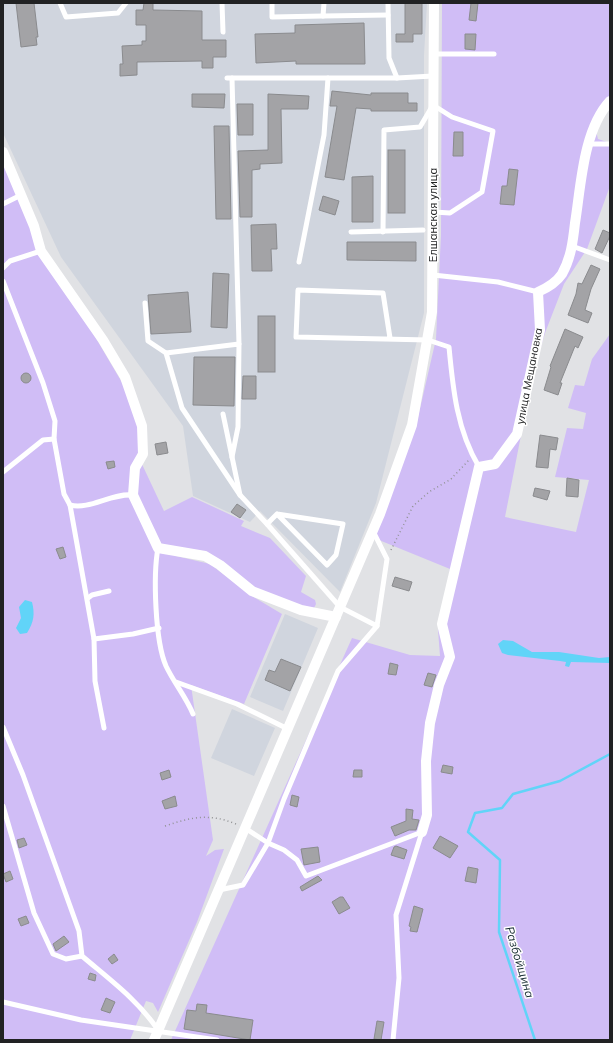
<svg xmlns="http://www.w3.org/2000/svg" width="613" height="1043" font-family="Mulish,sans-serif">
<rect width="100%" height="100%" fill="#e1e2e5"/>
<g fill="#d0d5de">
<path d="M 3,3 L 427,3 L 424,55 L 424,313 L 376,503 L 340,592 L 260,511 L 250,522 L 193,496 L 183,426 L 61,257 L 3,133 Z"/>
<path d="M 285,614 L 318,628 L 283,711 L 250,697 Z"/>
<path d="M 232,709 L 275,728 L 254,776 L 211,758 Z"/>
</g>
<g fill="#d0bdf6">
<path d="M 442,3 L 610,3 L 610,108 L 595,127 L 598,139 L 610,143 L 610,186 L 587,249 L 564,284 L 545,333 L 533,374 L 505,517 L 576,532 L 589,480 L 555,477 L 567,428 L 583,429 L 586,413 L 568,408 L 575,385 L 584,386 L 592,359 L 610,334 L 610,1040 L 171,1040 L 352,638 L 410,655 L 440,656 L 438,630 L 450,569 L 374,538 L 416,426 L 436,339 L 441,235 Z"/>
<path d="M 3,161 L 43,256 L 84,318 L 137,408 L 140,460 L 164,511 L 192,497 L 244,521 L 241,526 L 270,538 L 306,576 L 301,592 L 315,600 L 316,604 L 314,608 L 291,604 L 254,588 L 205,553 L 174,548 L 176,556 L 210,564 L 252,596 L 282,614 L 244,704 L 191,685 L 213,840 L 206,856 L 215,850 L 224,849 L 197,922 L 158,1012 L 153,1003 L 146,1001 L 130,1040 L 3,1040 Z"/>
</g>
<g fill="#61d4f8">
<path d="M 25,600 L 32,602 C 35,614 34,622 27,633 L 20,634 L 16,628 L 21,618 L 19,607 Z"/>
<path d="M 503,640 L 513,641 L 532,652 L 559,652 L 599,658 L 610,657 L 610,663 L 571,662 L 569,667 L 565,666 L 566,662 L 560,661 L 508,655 L 502,653 L 498,644 Z"/>
</g>
<g fill="none" stroke-linecap="round" stroke-linejoin="round">
<path stroke="#61d4f8" stroke-width="2.5" d="M 535,1040 L 499,932 L 500,860 L 468,832 L 475,813 L 502,808 L 513,794 L 560,781 L 610,754"/>
</g>
<g fill="#a3a3a6" stroke="#8a8b8e">
<path d="M 16,3 L 34,3 L 38,37 L 36,37 L 37,45 L 21,47 Z"/>
<path d="M 144,3 L 153,3 L 153,10 L 202,11 L 202,40 L 226,40 L 226,57 L 213,57 L 213,68 L 202,68 L 202,61 L 137,62 L 137,75 L 120,76 L 120,64 L 123,64 L 122,46 L 142,45 L 142,41 L 146,41 L 146,25 L 136,25 L 136,10 L 143,10 Z"/>
<path d="M 405,3 L 422,3 L 422,34 L 413,34 L 413,42 L 396,42 L 396,34 L 405,34 Z"/>
<path d="M 471,3 L 478,3 L 476,21 L 469,20 Z"/>
<path d="M 364,23 L 365,64 L 296,64 L 296,61 L 256,63 L 255,34 L 295,33 L 295,25 Z"/>
<path d="M 465,34 L 476,34 L 475,50 L 465,49 Z"/>
<path d="M 332,91 L 371,95 L 371,93 L 408,93 L 408,103 L 417,103 L 417,111 L 371,111 L 371,109 L 356,108 L 344,180 L 325,177 L 337,106 L 330,106 Z"/>
<path d="M 192,94 L 225,94 L 224,108 L 192,107 Z"/>
<path d="M 268,94 L 309,96 L 308,109 L 281,109 L 282,163 L 260,164 L 260,169 L 252,170 L 252,217 L 240,217 L 238,151 L 268,150 Z"/>
<path d="M 237,104 L 253,104 L 253,135 L 238,135 Z"/>
<path d="M 214,126 L 229,126 L 231,219 L 216,219 Z"/>
<path d="M 454,132 L 463,132 L 463,156 L 453,156 Z"/>
<rect x="388" y="150" width="17" height="63"/>
<path d="M 509,169 L 518,170 L 514,205 L 500,204 L 502,186 L 507,186 Z"/>
<path d="M 373,176 L 373,222 L 352,222 L 352,177 Z"/>
<path d="M 323,196 L 339,201 L 335,215 L 319,210 Z"/>
<path d="M 276,224 L 277,249 L 271,249 L 272,271 L 252,271 L 251,225 Z"/>
<path d="M 603,230 L 610,233 L 610,236 L 602,253 L 595,249 Z"/>
<path d="M 347,242 L 416,242 L 416,261 L 347,260 Z"/>
<path d="M 591,265 L 600,269 L 591,289 L 585,310 L 592,313 L 588,323 L 568,315 L 576,294 L 578,283 L 582,284 Z"/>
<path d="M 213,273 L 229,274 L 227,328 L 211,327 Z"/>
<path d="M 188,292 L 191,332 L 151,334 L 148,295 Z"/>
<rect x="258" y="316" width="17" height="56"/>
<path d="M 565,329 L 583,337 L 578,348 L 575,346 L 560,383 L 562,383 L 558,395 L 544,390 L 551,367 L 550,366 Z"/>
<path d="M 194,357 L 235,357 L 234,406 L 193,405 Z"/>
<circle cx="26" cy="378" r="5"/>
<path d="M 243,376 L 256,376 L 256,399 L 242,399 Z"/>
<path d="M 540,435 L 558,438 L 556,450 L 550,449 L 548,468 L 536,467 Z"/>
<path d="M 166,442 L 168,453 L 157,455 L 155,444 Z"/>
<path d="M 114,461 L 115,467 L 108,469 L 106,462 Z"/>
<path d="M 567,478 L 579,480 L 578,497 L 566,496 Z"/>
<path d="M 535,488 L 550,491 L 547,500 L 533,496 Z"/>
<path d="M 237,504 L 246,510 L 240,518 L 231,512 Z"/>
<path d="M 63,547 L 66,557 L 60,559 L 56,549 Z"/>
<path d="M 395,577 L 412,582 L 409,591 L 392,586 Z"/>
<path d="M 281,659 L 301,667 L 290,691 L 265,680 L 269,670 L 275,672 Z"/>
<path d="M 390,663 L 398,665 L 396,675 L 388,674 Z"/>
<path d="M 428,673 L 436,675 L 432,687 L 424,685 Z"/>
<path d="M 443,765 L 453,767 L 452,774 L 441,772 Z"/>
<path d="M 169,770 L 171,777 L 162,780 L 160,773 Z"/>
<path d="M 354,770 L 362,770 L 362,777 L 353,777 Z"/>
<path d="M 292,795 L 299,797 L 297,807 L 290,805 Z"/>
<path d="M 175,796 L 177,806 L 165,809 L 162,801 Z"/>
<path d="M 406,809 L 413,810 L 412,819 L 419,820 L 416,830 L 409,830 L 395,836 L 391,827 L 406,821 Z"/>
<path d="M 440,836 L 458,846 L 450,858 L 433,848 Z"/>
<path d="M 24,838 L 27,845 L 19,848 L 17,840 Z"/>
<path d="M 396,846 L 407,850 L 404,859 L 391,855 L 394,847 Z"/>
<path d="M 318,847 L 320,862 L 304,865 L 301,849 Z"/>
<path d="M 468,867 L 478,869 L 476,883 L 465,881 Z"/>
<path d="M 10,871 L 13,879 L 6,882 L 3,874 Z"/>
<path d="M 318,876 L 322,880 L 302,891 L 300,887 Z"/>
<path d="M 340,897 L 343,897 L 350,908 L 339,914 L 332,902 Z"/>
<path d="M 414,906 L 423,909 L 417,932 L 410,931 L 411,927 L 409,926 Z"/>
<path d="M 26,916 L 29,923 L 21,926 L 18,919 Z"/>
<path d="M 64,936 L 69,942 L 56,951 L 53,944 Z"/>
<path d="M 114,954 L 118,960 L 112,964 L 108,959 Z"/>
<path d="M 90,973 L 96,975 L 95,981 L 88,979 Z"/>
<path d="M 106,998 L 115,1002 L 110,1013 L 101,1010 Z"/>
<path d="M 197,1004 L 207,1005 L 206,1013 L 253,1020 L 250,1040 L 184,1029 L 187,1010 L 196,1011 Z"/>
<path d="M 377,1021 L 384,1022 L 381,1040 L 374,1039 Z"/>
</g>
<g fill="none" stroke-linecap="round" stroke-linejoin="round">
<g stroke="#919294" stroke-width="1.5" stroke-dasharray="1 3" stroke-linecap="butt">
<path d="M 391,550 L 413,506 L 429,492 L 451,479 L 469,460"/>
<path d="M 165,826 C 192,817 209,813 236,824"/>
</g>
<g stroke="#fff" stroke-width="5">
<path d="M 60,3 L 66,17 L 118,13 L 126,3"/>
<path d="M 222,3 L 223,32"/>
<path d="M 272,3 L 272,17 L 323,16"/>
<path d="M 324,3 L 323,16 L 388,15"/>
<path d="M 388,3 L 389,58 L 397,78 L 433,76"/>
<path d="M 434,54 L 494,54"/>
<path d="M 227,78 L 397,78"/>
<path d="M 232,78 L 239,344"/>
<path d="M 589,144 L 610,144"/>
<path d="M 3,204 L 21,195"/>
<path d="M 351,232 L 423,230"/>
<path d="M 383,232 L 384,130 L 420,127 L 433,105 L 452,117 L 493,131 L 482,192 L 450,213 L 434,212"/>
<path d="M 572,246 L 610,260"/>
<path d="M 299,262 L 324,135 L 328,78"/>
<path d="M 3,268 L 10,261 L 41,251"/>
<path d="M 433,275 L 498,282 L 538,292"/>
<path d="M 3,281 L 43,383 L 55,421 L 54,439 L 64,494 L 70,505 C 90,510 111,493 133,495"/>
<path d="M 145,303 L 148,341 L 166,353 L 182,408 L 240,495"/>
<path d="M 390,338 L 383,293 L 298,290 L 296,337 L 428,340 L 449,347 C 453,390 457,430 479,467"/>
<path d="M 166,353 L 239,344 L 238,427 L 232,457"/>
<path d="M 223,414 L 240,495 L 267,524"/>
<path d="M 3,472 L 43,440 L 54,439"/>
<path d="M 70,505 L 94,639 L 95,681 L 104,728"/>
<path d="M 277,514 L 327,565 L 336,555 L 343,524 L 277,514 L 267,524 L 340,607 L 377,626"/>
<path d="M 158,548 C 153,575 155,641 166,666 C 174,683 186,697 193,714"/>
<path d="M 88,598 L 92,595 L 109,591"/>
<path d="M 94,639 L 133,634 L 159,628"/>
<path d="M 176,682 L 237,704 L 288,729"/>
<path d="M 3,727 L 23,775 L 79,931 L 82,956 C 109,979 138,1000 158,1030"/>
<path d="M 3,806 L 34,913 L 53,954 L 66,959 L 82,956"/>
<path d="M 245,828 L 268,843 L 284,850 L 297,860 L 306,876 L 422,832"/>
<path d="M 219,890 L 243,885 L 268,843 L 284,799 L 338,671 L 377,626 L 387,559 L 373,531"/>
<path d="M 3,1002 L 81,1020 L 217,1040"/>
<path d="M 393,1040 L 399,978 L 396,915 L 422,832"/>
</g>
<g stroke="#fff" stroke-width="10">
<path d="M 3,152 L 34,226 L 41,251 L 103,340 L 125,377 L 142,426 L 143,454 L 135,468 L 133,495 L 158,548 L 205,556 L 220,565 L 252,591 L 301,610 L 336,617"/>
<path d="M 422,832 L 427,815 L 426,761 L 430,723 L 439,685 L 450,657 L 442,624 L 479,467 L 495,464 L 517,434 L 540,330 L 538,292 C 547,288 556,283 562,274 C 571,258 573,241 575,223 C 581,186 583,130 610,101"/>
<path d="M 154,1040 L 380,514 L 412,425 L 432,312 L 434,3"/>
</g>
</g>
<g text-anchor="middle" dominant-baseline="central" stroke-width="3" stroke-linejoin="round" paint-order="stroke">
<g font-size="11" fill="#212223" stroke="#fff">
<text transform="translate(433 215) rotate(-90)">Елшанская улица</text>
<text transform="translate(529 376) rotate(-79)">улица Мещановка</text>
</g>
<g font-size="12" font-style="italic" fill="#182d33" stroke="#fff">
<text transform="translate(520 962) rotate(73)">Разбойщина</text>
</g>
</g>
<rect width="613" height="1043" fill="none" stroke="#212223" stroke-width="8"/>
</svg>
